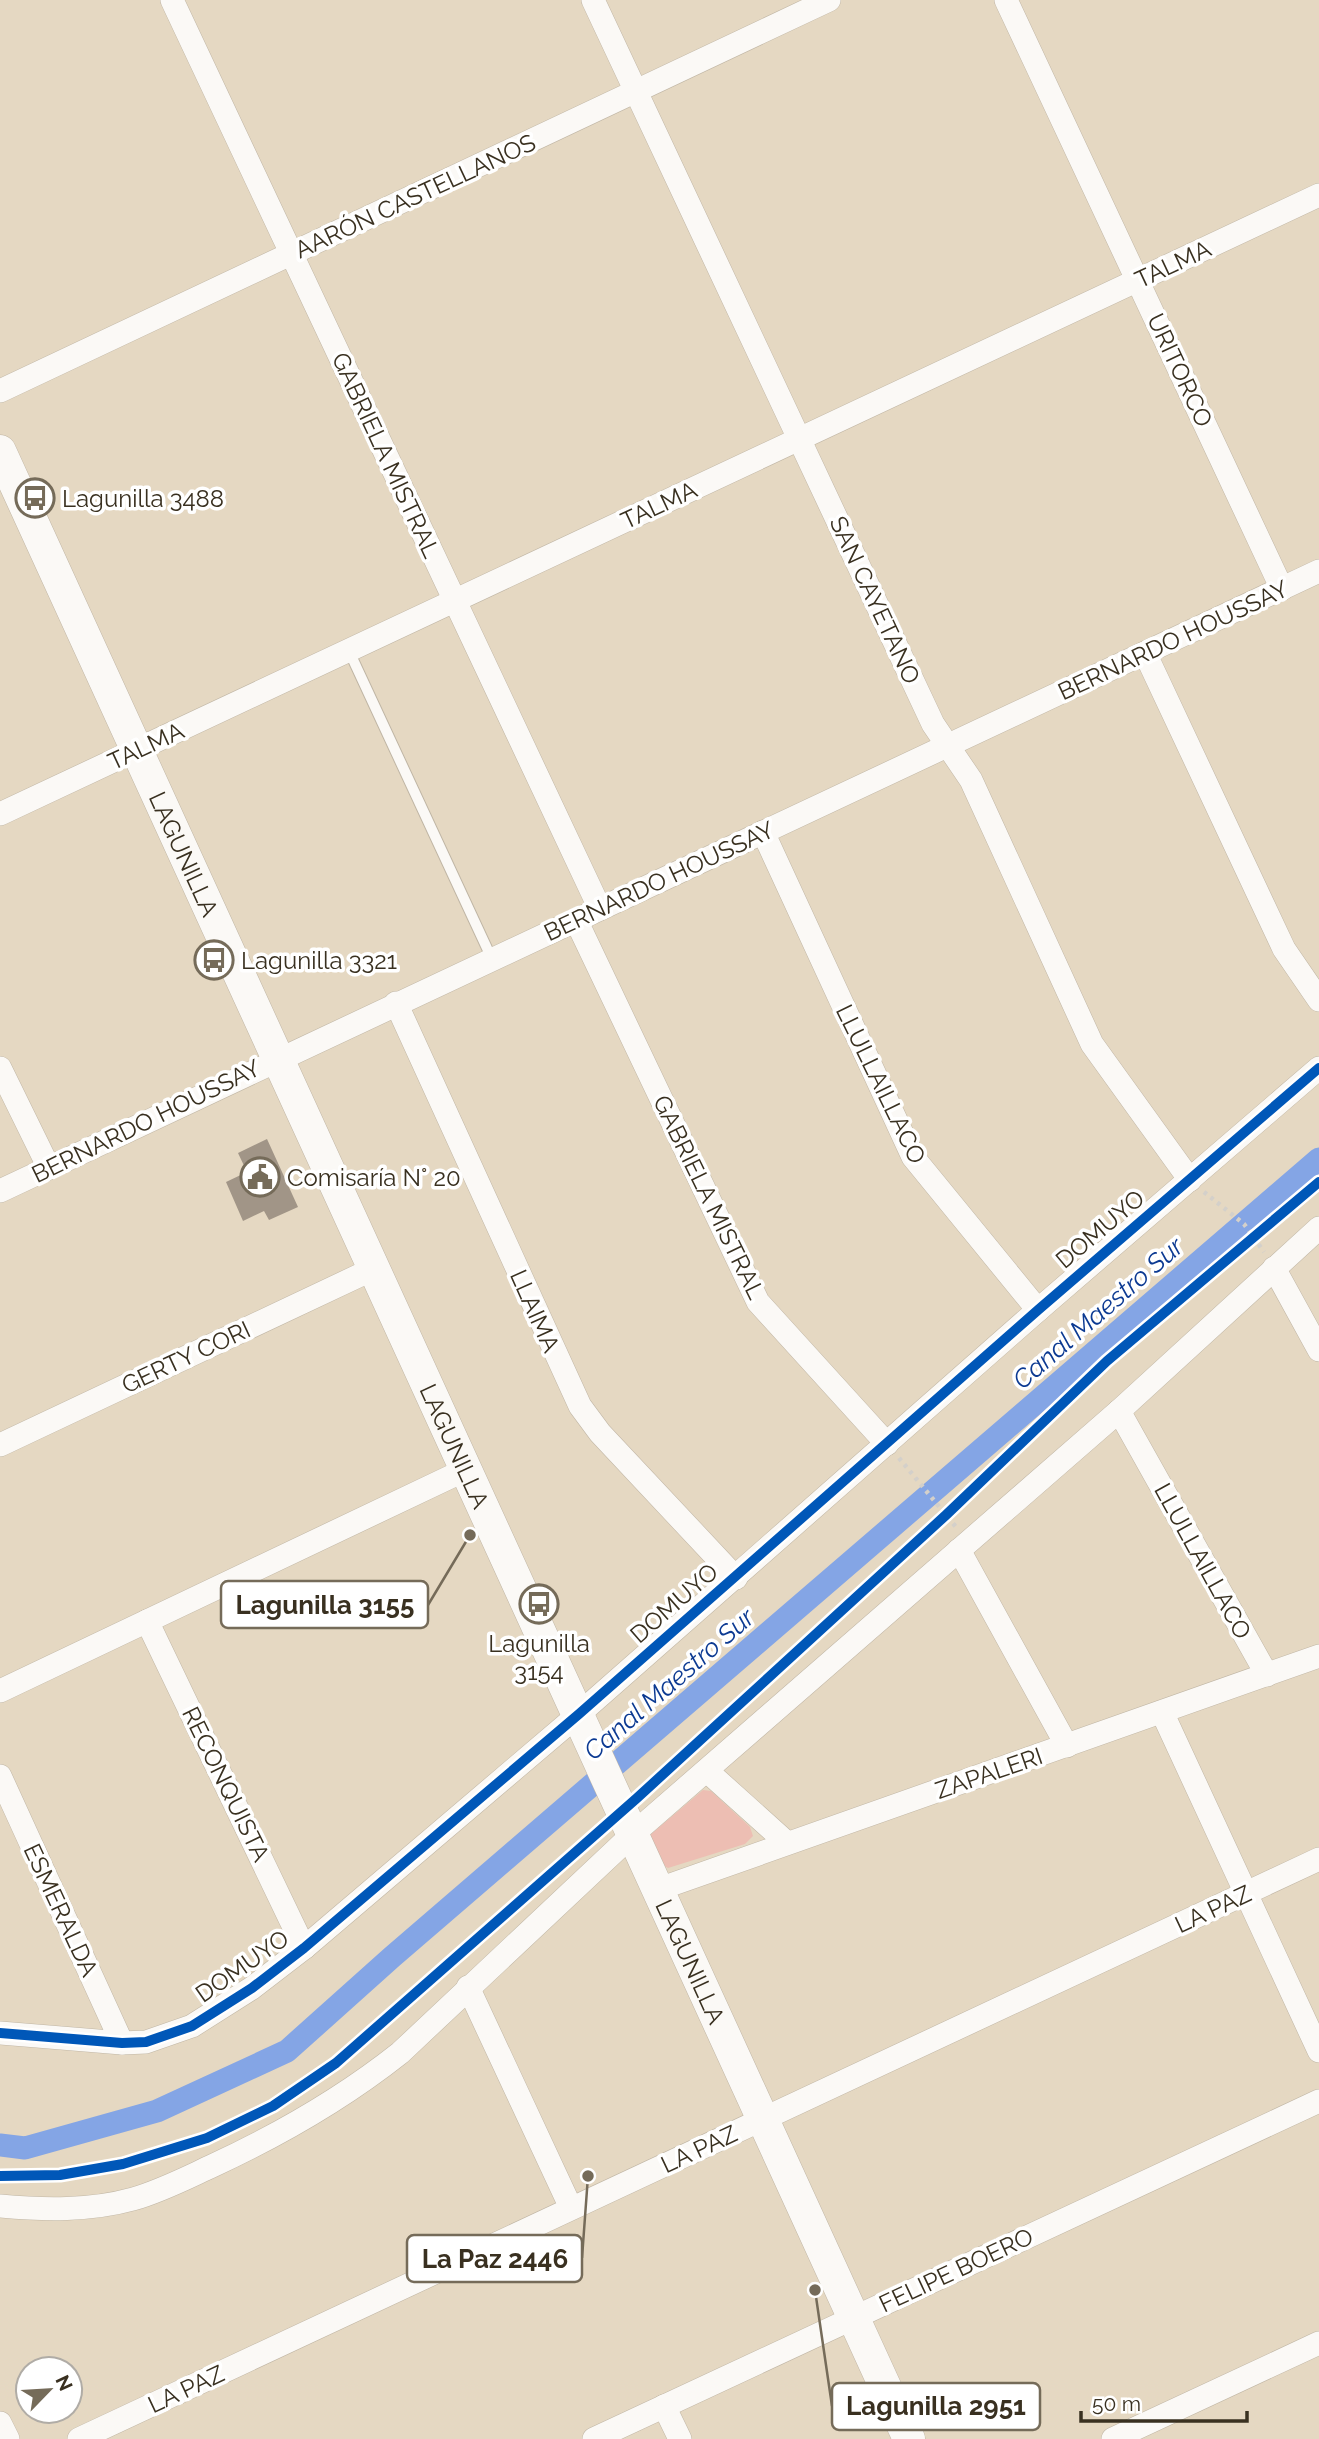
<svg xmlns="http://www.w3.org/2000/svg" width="1319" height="2439" font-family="Raleway,sans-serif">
<rect width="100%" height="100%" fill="#e5d8c2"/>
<path fill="#edbeb3" d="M 703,1790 L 711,1791 L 750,1827 L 753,1836 L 745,1844 L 668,1868 L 658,1862 L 649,1843 L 651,1834 Z"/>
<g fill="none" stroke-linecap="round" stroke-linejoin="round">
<path stroke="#84a5e5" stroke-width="23" d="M 0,2145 L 25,2148 L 157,2111 L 287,2051 L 392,1957 L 1319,1159"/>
</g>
<path fill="#a19587" d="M 267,1139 L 298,1207 L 269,1220 L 264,1211 L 243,1221 L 226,1182 L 247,1172 L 238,1153 Z"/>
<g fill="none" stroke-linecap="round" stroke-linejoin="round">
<g stroke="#c0b6a5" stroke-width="12">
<path id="service" d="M 349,651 L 492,959"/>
</g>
<g stroke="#c0b6a5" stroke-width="24">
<g id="minor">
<path d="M 172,0 L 600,909"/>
<path d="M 593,0 L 933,724 L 971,780 L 1092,1044 L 1190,1180"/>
<path d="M 1006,0 L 1282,589"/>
<path d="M 0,391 L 829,0"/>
<path d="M 1145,653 L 1284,949 L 1319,1000"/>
<path d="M 0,814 L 1319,195"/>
<path d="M 763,832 L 913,1157 L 1038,1310"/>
<path d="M 576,920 L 758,1302 L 887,1444"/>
<path d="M 396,1003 L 580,1406 L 600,1433 L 736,1578"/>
<path d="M 0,1068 L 49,1168"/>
<path d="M 0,1191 L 1319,571"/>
<path d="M 1274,1268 L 1319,1350"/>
<path d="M 1119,1411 L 1267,1675"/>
<path d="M 0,1445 L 373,1269"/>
<path d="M 959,1550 L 1067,1746"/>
<path d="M 147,1621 L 304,1948"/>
<path d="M 0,1691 L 467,1469"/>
<path d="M 1162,1712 L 1319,2051"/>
<path d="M 707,1771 L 787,1843"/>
<path d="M 0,1776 L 122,2043"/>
<path d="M 659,1889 L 1319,1656"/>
<path d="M 468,1987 L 571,2208"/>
<path d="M 0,2033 L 122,2043 L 146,2042 L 192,2026 L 252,1988 L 304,1948 L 579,1714 L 1038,1310 L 1319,1068"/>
<path d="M 0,2206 C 44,2210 90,2211 133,2199 C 161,2191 186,2178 212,2166 C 279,2135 342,2099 400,2053 L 633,1834 L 1119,1411 L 1319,1228"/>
<path d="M 664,2406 L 680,2439"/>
<path d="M 0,2423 L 8,2439"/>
<path d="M 79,2439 L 1319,1859"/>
<path d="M 594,2439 L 1319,2101"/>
<path d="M 1113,2439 L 1319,2343"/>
</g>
</g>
<g stroke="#c0b6a5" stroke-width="33">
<g id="secondary">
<path id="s1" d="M 0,451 L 909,2439"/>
</g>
</g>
<g stroke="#d4d0ca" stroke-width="4.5" stroke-dasharray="3.5 5" stroke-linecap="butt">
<path d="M 1204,1192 L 1244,1224 L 1264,1252"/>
<path d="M 899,1458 L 956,1527"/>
</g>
<use href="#service" stroke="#fbf9f6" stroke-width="10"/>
<use href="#minor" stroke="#fbf9f6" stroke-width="23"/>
<use href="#secondary" stroke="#fbf9f6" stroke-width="32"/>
<g stroke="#fff" stroke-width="15">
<g id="cycleway">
<path d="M 0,2033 L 122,2043 L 146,2042 L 192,2026 L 252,1988 L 304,1948 L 579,1714 L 1038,1310 L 1319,1068"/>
<path d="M 0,2176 L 60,2175 L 123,2164 L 207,2138 L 273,2106 L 336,2063 L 637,1798 L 946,1515 L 1107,1361 L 1319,1182"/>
</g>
</g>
<use href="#cycleway" stroke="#0057b8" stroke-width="10"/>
</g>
<defs>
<g id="bus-ring" transform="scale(2.0125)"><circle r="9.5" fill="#fff" stroke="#756b59" stroke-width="1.5"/><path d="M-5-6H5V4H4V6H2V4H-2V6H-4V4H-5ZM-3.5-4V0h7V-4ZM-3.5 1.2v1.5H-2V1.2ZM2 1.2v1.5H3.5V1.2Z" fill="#756b59"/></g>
<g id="civic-ring" transform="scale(2.0125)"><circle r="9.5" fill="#fff" stroke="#756b59" stroke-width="1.5"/><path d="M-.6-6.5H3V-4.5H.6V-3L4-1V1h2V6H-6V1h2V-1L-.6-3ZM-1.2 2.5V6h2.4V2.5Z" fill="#756b59"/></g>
</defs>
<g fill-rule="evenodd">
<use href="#bus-ring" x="35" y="498"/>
<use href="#bus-ring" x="214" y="960"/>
<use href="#civic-ring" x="260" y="1177"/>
<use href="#bus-ring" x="539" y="1604"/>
</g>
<g text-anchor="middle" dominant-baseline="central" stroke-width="7" stroke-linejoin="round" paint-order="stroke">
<g font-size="24" fill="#393020" stroke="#fff">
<text transform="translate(415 196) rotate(-25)">AARÓN CASTELLANOS</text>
<text transform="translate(1173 264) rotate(-25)">TALMA</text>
<text transform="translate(1180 370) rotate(65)">URITORCO</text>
<text transform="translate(386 455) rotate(65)">GABRIELA MISTRAL</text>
<text transform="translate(659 505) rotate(-25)">TALMA</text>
<text transform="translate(875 600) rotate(65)">SAN CAYETANO</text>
<text transform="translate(1173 640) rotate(-25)">BERNARDO HOUSSAY</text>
<text transform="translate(146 746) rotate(-25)">TALMA</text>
<text stroke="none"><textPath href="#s1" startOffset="443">LAGUNILLA</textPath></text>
<text transform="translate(659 881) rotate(-25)">BERNARDO HOUSSAY</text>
<text transform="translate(881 1084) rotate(64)">LLULLAILLACO</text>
<text transform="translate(146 1121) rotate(-26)">BERNARDO HOUSSAY</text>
<text transform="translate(709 1197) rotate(64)">GABRIELA MISTRAL</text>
<text transform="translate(1100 1229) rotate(-40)">DOMUYO</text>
<text transform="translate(535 1311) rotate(66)">LLAIMA</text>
<text transform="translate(186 1357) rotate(-25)">GERTY CORI</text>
<text stroke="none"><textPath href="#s1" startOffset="1094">LAGUNILLA</textPath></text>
<text transform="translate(1203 1561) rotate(61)">LLULLAILLACO</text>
<text transform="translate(674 1603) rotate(-41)">DOMUYO</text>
<text transform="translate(989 1773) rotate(-19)">ZAPALERI</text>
<text transform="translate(226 1784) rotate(64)">RECONQUISTA</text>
<text transform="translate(1213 1909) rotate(-25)">LA PAZ</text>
<text transform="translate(61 1910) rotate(65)">ESMERALDA</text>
<text stroke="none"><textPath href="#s1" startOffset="1661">LAGUNILLA</textPath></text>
<text transform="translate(242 1966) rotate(-35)">DOMUYO</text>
<text transform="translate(699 2149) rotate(-25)">LA PAZ</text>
<text transform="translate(956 2270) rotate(-25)">FELIPE BOERO</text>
<text transform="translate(186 2389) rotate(-25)">LA PAZ</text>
</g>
<g font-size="24" fill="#393020" stroke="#fff" text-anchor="start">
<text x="62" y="498">Lagunilla 3488</text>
<text x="241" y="960">Lagunilla 3321</text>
<text x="287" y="1177">Comisaría N° 20</text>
<text x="539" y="1643" text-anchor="middle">Lagunilla<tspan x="539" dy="28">3154</tspan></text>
</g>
<g font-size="26" font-style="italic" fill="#0c3a92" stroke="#fff">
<text transform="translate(1098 1313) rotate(-41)">Canal Maestro Sur</text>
<text transform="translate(669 1684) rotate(-41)">Canal Maestro Sur</text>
</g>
</g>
<path fill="none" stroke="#756b59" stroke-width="2.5" d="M470 1535L428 1605M588 2176L582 2258M815 2290L832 2406"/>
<g fill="#756b59" stroke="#fff" stroke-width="2.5">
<circle cx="470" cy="1535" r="7"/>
<circle cx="588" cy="2176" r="7"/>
<circle cx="815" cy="2290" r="7"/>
</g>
<g fill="#fff" stroke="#756b59" stroke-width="2.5">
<rect x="221" y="1581" width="207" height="47" rx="7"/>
<rect x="407" y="2235" width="175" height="47" rx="7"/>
<rect x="832" y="2383" width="208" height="47" rx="7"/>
</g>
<g font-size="26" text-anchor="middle" font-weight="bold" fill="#393020">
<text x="325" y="1614">Lagunilla 3155</text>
<text x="495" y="2268">La Paz 2446</text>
<text x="936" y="2415">Lagunilla 2951</text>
</g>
<g transform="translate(49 2390) rotate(65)"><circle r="33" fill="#ffffff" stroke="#b0aca6" stroke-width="2"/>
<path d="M0-5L12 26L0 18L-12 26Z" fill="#756b59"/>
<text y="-10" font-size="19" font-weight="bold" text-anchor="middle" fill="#393020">N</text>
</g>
<path d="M1081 2411v10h166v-10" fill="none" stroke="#393020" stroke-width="3.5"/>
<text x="1092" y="2411" font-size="21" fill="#393020" stroke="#ffffff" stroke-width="5" paint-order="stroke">50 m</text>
</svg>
